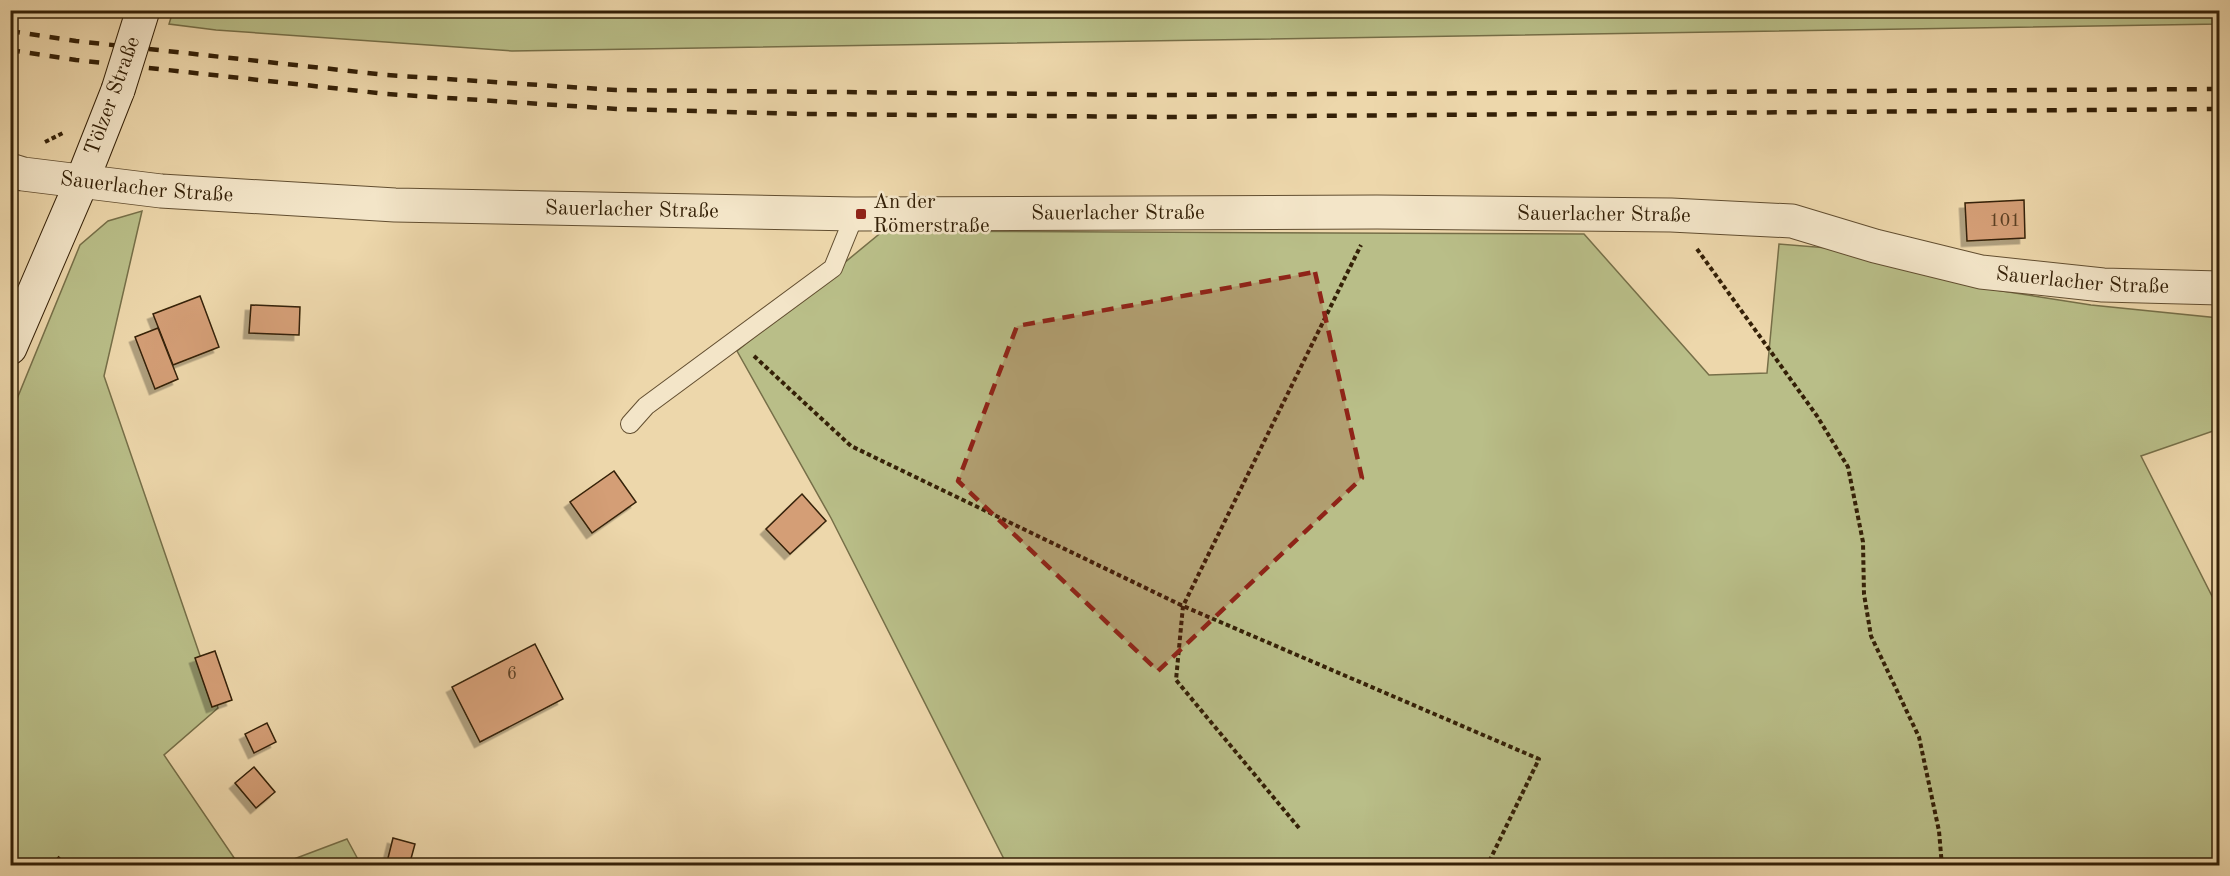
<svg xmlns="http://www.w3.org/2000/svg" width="2230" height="876" font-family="'Old Standard TT',serif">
<defs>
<filter id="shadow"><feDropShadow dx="-5.5" dy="5.5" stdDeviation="0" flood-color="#0004"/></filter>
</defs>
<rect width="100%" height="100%" fill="#edd7ab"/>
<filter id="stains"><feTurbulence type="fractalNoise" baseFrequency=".00333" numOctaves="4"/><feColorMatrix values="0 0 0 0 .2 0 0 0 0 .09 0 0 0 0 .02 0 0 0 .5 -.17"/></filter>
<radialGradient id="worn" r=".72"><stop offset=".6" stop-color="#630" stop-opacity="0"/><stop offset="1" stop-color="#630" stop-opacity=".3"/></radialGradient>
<g fill="#b9be88" stroke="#766f48" stroke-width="1.5">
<path d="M 173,11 L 2219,10 L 2220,24 L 512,51 L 216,30 L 169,24 Z"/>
<path d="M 142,211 L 104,376 L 218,708 L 164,755 L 239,865 L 11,865 L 10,416 L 80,245 L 108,221 Z"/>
<path d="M 883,231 L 1584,234 L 1709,375 L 1767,373 L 1779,244 L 1877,252 L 1977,287 L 2091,305 L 2219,318 L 2219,429 L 2141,456 L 2219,610 L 2219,865 L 1007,865 L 831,518 L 737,351 Z"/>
<path d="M 347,839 L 361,865 L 278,865 Z"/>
</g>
<g fill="#d49e76" stroke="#342007" stroke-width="1.5" filter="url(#shadow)">
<path d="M 2024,200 L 2025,238 L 1967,241 L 1965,203 Z"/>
<path d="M 200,296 L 219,347 L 173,365 L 153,314 Z"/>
<path d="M 251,305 L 300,307 L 299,335 L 249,333 Z"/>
<path d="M 158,328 L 178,379 L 155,389 L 135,337 Z"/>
<path d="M 614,471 L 636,502 L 592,533 L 570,502 Z"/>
<path d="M 802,494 L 826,521 L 790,554 L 766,529 Z"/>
<path d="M 535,644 L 563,699 L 480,742 L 452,687 Z"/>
<path d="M 215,651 L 232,700 L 212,707 L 195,658 Z"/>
<path d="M 267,723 L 276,742 L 254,753 L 245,734 Z"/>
<path d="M 254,767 L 275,792 L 256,808 L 235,783 Z"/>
<path d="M 393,838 L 415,844 L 409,866 L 386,866 Z"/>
</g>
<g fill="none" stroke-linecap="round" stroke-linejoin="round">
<g stroke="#624e30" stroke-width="20">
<path id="lane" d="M 630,424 L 646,406 L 833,268 L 855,214"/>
</g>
<g stroke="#624e30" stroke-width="35">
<g id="street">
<path id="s1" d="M 10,170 L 23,174 L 161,191 L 395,205 L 855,214 L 1377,212 L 1671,215 L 1792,221 L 1875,246 L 1981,272 L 2103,285 L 2220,288"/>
</g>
</g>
<g stroke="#342007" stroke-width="35">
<path id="secondary" d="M 10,348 L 82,181 L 118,90"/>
</g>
<g stroke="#342007" stroke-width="4" stroke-dasharray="4.5 3" stroke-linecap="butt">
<path d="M 45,142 L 65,132"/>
<path d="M 1697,249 L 1817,416 L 1848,467 L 1863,542 L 1864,594 L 1871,636 L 1919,737 L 1939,831 L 1942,866"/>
<path d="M 754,356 L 851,446 L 1183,606 L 1539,759 L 1487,866"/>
<path d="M 1299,828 L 1176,680 L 1183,606 L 1361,245"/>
<path d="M 52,866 L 61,856"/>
</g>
<use href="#lane" stroke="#f3e5c8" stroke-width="18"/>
<use href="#street" stroke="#f3e5c8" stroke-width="33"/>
<use href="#secondary" stroke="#f3e5c8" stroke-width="33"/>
<g stroke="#342007" stroke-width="4.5" stroke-dasharray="10 10" stroke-linecap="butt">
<path d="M 10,31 L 76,41 L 386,75 L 616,90 L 1160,95 L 2220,89"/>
<path d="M 10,50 L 76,60 L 387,94 L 618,109 L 807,114 L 1165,117 L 2220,109"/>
</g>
<g stroke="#342007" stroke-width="35" stroke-linecap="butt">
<path id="secondary-bridge" d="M 118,90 L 143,10"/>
</g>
<use href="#secondary-bridge" stroke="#f3e5c8" stroke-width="33"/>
</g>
<path fill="#8f2418" fill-opacity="0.2" stroke="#8f2418" stroke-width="4.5" stroke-dasharray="12 8" stroke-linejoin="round" d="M 1315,272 L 1362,478 L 1158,671 L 958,481 L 1017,326 Z"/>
<rect fill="#8f2418" stroke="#f3e5c8" stroke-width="2" x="855" y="208" width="12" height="12" rx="3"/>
<g text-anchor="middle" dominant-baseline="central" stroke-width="5" stroke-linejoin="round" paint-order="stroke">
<g font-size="18" fill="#5c4023">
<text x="2005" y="221">101</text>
<text x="512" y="674">6</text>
</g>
<g font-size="21" fill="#342007" stroke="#f3e5c8">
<text transform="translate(113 96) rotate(-70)">Tölzer Straße</text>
<text stroke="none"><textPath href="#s1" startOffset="138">Sauerlacher Straße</textPath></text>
<text stroke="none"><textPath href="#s1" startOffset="624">Sauerlacher Straße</textPath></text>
<text stroke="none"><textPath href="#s1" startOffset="1110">Sauerlacher Straße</textPath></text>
<text stroke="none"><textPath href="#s1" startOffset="1596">Sauerlacher Straße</textPath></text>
<text stroke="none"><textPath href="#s1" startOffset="2082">Sauerlacher Straße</textPath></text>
</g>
<g font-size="21" fill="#342007" stroke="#f3e5c8" text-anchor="start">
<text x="873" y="202">An der<tspan x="873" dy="24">Römerstraße</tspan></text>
</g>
</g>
<rect width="2230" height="876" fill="none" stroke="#edd7ab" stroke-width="36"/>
<rect x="12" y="12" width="2206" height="852" fill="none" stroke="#342007" stroke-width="3"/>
<rect x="18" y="18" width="2194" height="840" fill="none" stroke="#342007" stroke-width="1.5"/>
<rect width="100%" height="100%" filter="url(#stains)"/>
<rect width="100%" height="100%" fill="url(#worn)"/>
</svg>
